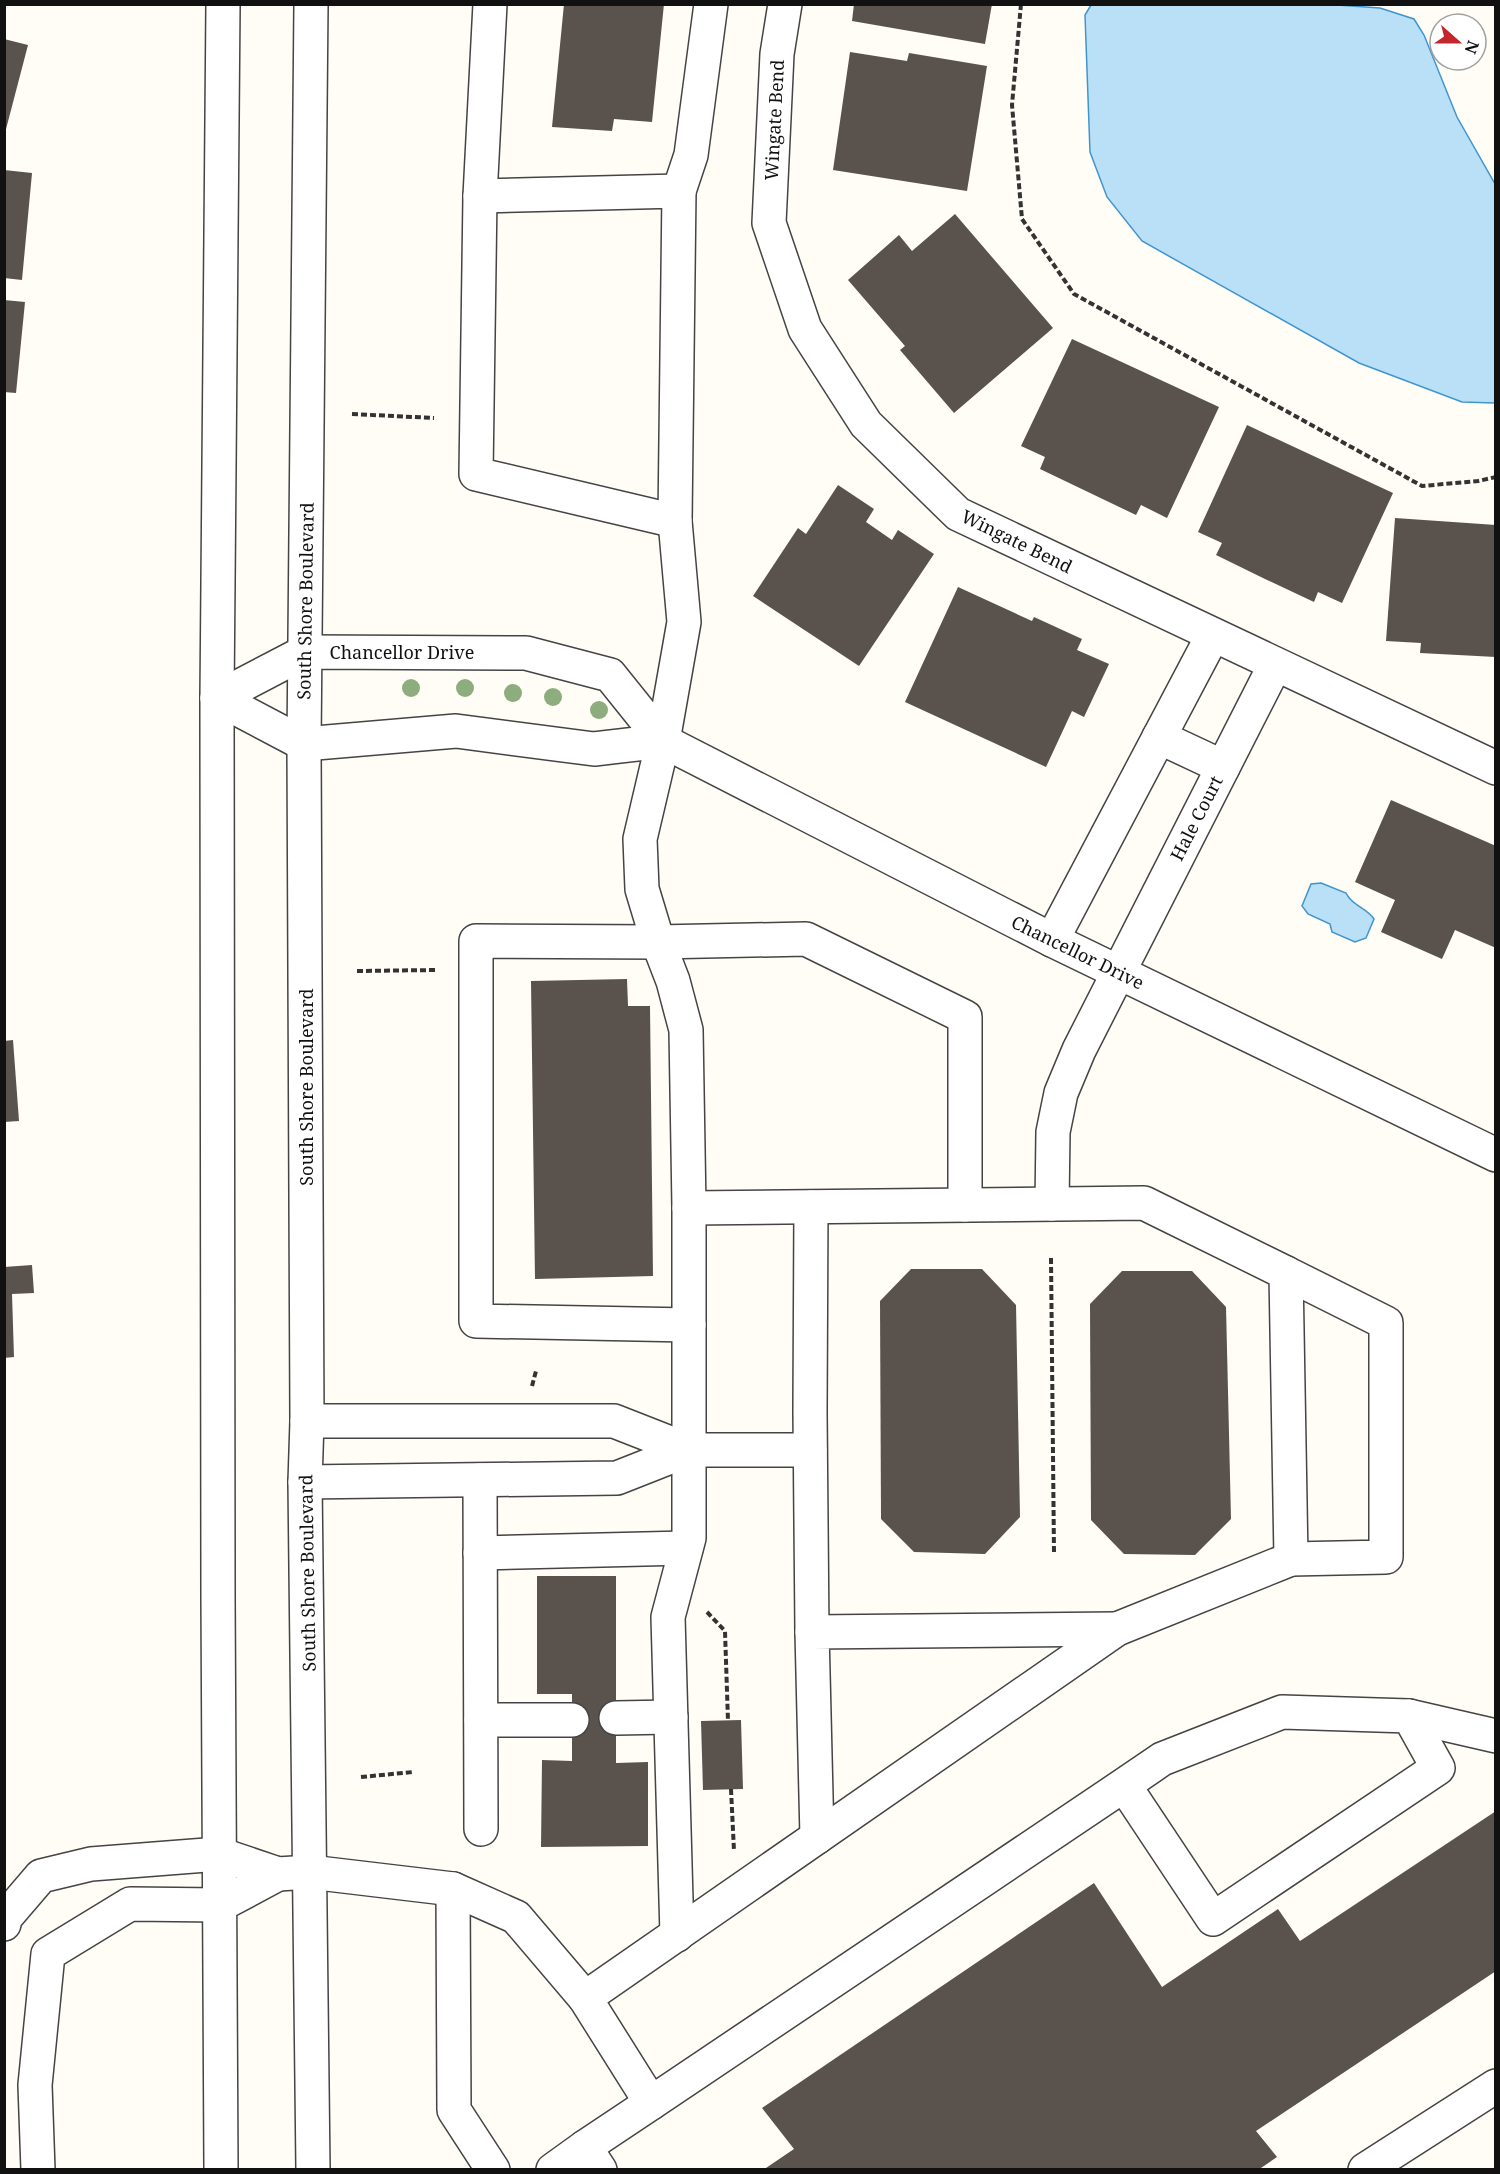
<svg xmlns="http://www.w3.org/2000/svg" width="1500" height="2174" font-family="'Noto Serif',serif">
<rect width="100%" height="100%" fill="#fffdf5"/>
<g fill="#b9e0f7" stroke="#3f96cf" stroke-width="1.5">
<path d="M 1091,5 L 1337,5 L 1380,8 L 1414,19 L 1424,35 L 1457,117 L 1495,184 L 1495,403 L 1462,402 L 1359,363 L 1142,241 L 1107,197 L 1090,152 L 1085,15 Z"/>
<path d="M 1321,883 L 1346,893 C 1352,906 1366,907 1374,919 L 1366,938 L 1355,942 L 1332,932 L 1330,924 L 1308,914 L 1302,906 L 1311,884 Z"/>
</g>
<g fill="#5a524d">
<path d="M 564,4 L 664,4 L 652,122 L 614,119 L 612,131 L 552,127 Z"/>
<path d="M 854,4 L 992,4 L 985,44 L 852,21 Z"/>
<path d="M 4,39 L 28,45 L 5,133 L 4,133 Z"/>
<path d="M 850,52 L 907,61 L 909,53 L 987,66 L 967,191 L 833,170 Z"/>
<path d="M 4,170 L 32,173 L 22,280 L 4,278 Z"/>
<path d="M 955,214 L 1053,328 L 954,413 L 900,350 L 905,346 L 848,280 L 899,235 L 912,251 Z"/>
<path d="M 4,300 L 25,302 L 16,393 L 4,392 Z"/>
<path d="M 1072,339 L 1219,407 L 1167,518 L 1141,505 L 1136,515 L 1040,469 L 1045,457 L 1021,446 Z"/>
<path d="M 1247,425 L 1393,493 L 1342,603 L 1318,592 L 1314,602 L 1265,579 L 1216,555 L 1222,543 L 1198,532 Z"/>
<path d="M 838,485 L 874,509 L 866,522 L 892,540 L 898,530 L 934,554 L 859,666 L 753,596 L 798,528 L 806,534 Z"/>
<path d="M 1395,518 L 1496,525 L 1496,657 L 1420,653 L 1421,643 L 1386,641 Z"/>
<path d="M 958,587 L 1032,621 L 1034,617 L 1082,639 L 1077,650 L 1109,664 L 1084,717 L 1072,711 L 1046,767 L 905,702 Z"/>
<path d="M 1391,800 L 1496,846 L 1496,948 L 1455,930 L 1442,959 L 1381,932 L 1395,900 L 1355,882 Z"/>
<path d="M 627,979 L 628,1006 L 650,1006 L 653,1276 L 535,1279 L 531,981 Z"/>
<path d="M 13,1040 L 19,1121 L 4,1122 L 4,1041 Z"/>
<path d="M 32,1265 L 34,1293 L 12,1294 L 14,1357 L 4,1358 L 4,1267 Z"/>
<path d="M 911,1269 L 982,1269 L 1016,1305 L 1020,1517 L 985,1554 L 914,1552 L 881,1519 L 880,1301 Z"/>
<path d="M 1122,1271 L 1192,1271 L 1226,1307 L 1231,1519 L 1195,1555 L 1124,1554 L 1091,1520 L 1090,1304 Z"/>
<path d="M 537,1576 L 616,1576 L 616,1763 L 648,1762 L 648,1846 L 541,1847 L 542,1760 L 572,1761 L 572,1694 L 537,1694 Z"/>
<path d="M 741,1720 L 743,1789 L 703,1790 L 701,1721 Z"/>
<path d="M 1496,1811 L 1496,1971 L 1256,2131 L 1277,2157 L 1258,2170 L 763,2170 L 794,2149 L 762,2108 L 1094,1883 L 1162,1987 L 1278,1909 L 1300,1941 Z"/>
</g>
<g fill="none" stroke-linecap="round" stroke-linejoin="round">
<g stroke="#444" stroke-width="36">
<g id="minor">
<path d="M 311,4 L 304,744 L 307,1421 L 305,1482 L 313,2170"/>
<path d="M 490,4 L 480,196 L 476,474 L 675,521"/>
<path d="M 785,4 L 777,54 L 769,223 L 805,329 L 866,424 L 958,514 L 1496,768"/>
<path d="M 679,191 L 691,155 L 711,4"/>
<path d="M 480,196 L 679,191 L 675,521 L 684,622 L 663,741 L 640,839 L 642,889 L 658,942 L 673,981 L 686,1030 L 689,1208 L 689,1538 L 668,1617 L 677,1935"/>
<path d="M 217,698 L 305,652 L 526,653 L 610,675 L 663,741 L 1052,940 L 1496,1155"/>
<path d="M 217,698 L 304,744 L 456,731 L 594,749 L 663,741"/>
<path d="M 1159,737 L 1223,767"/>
<path d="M 1052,940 L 1213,635"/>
<path d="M 1052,1204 L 1053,1132 L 1061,1093 L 1079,1050 L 1275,665"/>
<path d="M 811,1207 L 810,1412 L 812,1632"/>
<path d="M 1286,1273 L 1386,1323 L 1386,1557 L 1291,1559"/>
<path d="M 689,1325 L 476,1321 L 476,941 L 658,942 L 806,939 L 965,1017 L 965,1205"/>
<path d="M 307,1421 L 614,1421 L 688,1450 L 810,1450"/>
<path d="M 480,1480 L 481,1829"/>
<path d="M 305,1482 L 617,1478 L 688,1450"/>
<path d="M 480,1553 L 686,1548"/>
<path d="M 1409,1716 L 1496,1736"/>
<path d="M 616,1718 L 671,1717"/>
<path d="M 481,1720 L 572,1720"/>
<path d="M 817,1837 L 812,1632 L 1117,1629"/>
<path d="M 453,1889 L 454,2110 L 493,2170"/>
<path d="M 4,1924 L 5,1918 L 41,1876 L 91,1864 L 219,1854 L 278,1874 L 310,1872 L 453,1889 L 516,1917 L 585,1998 L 1117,1629 L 1291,1559 L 1286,1273 L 1144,1203 L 689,1208"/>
<path d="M 585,1998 L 651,2103"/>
<path d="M 585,2147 L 651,2103 L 1124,1785 L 1162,1759 L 1282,1712 L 1409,1716 L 1438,1768 L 1213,1919 L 1124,1785"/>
<path d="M 38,2170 L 35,2085 L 48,1954 L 130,1904 L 220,1905 L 278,1874"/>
<path d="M 221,2170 L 218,1595 L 217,698 L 223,4"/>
<path d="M 553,2170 L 585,2147 L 600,2170"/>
<path d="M 1365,2170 L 1496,2086"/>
</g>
</g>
<g stroke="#333" stroke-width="4" stroke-dasharray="6 3" stroke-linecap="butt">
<path d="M 1021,4 L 1012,105 L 1022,219 L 1074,294 L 1422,486 L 1478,481 L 1496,477"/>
<path d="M 352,414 L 434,418"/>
<path d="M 357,971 L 437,970"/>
<path d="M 1051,1258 L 1054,1553"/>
<path d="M 532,1386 L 536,1371"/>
<path d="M 707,1612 L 725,1631 L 728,1721"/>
<path d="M 361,1777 L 413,1772"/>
<path d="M 731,1789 L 734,1851"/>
</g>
<use href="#minor" stroke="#fff" stroke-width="33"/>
</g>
<g fill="#8dad7f">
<circle cx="411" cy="688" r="9"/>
<circle cx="465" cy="688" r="9"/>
<circle cx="513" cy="693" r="9"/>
<circle cx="553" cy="697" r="9"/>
<circle cx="599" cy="710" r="9"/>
</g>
<g text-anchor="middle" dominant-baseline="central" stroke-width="6" stroke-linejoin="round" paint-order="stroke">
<g font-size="18" fill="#111" stroke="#fff">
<text transform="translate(774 120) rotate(-87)">Wingate Bend</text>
<text transform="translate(1017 541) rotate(26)">Wingate Bend</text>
<text transform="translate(305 601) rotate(-89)">South Shore Boulevard</text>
<text x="402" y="652">Chancellor Drive</text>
<text transform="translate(1196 818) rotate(-63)">Hale Court</text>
<text transform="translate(1078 952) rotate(26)">Chancellor Drive</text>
<text transform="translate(306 1087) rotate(-90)">South Shore Boulevard</text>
<text transform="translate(307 1573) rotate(-91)">South Shore Boulevard</text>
</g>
</g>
<rect width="1500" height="2174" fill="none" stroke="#111111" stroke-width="12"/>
<g transform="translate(1458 42) rotate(111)"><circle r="28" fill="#ffffff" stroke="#a0a0a0" stroke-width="1.5"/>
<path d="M0-4.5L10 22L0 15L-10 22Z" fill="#c4262e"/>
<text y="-9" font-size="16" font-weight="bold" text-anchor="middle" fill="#111111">N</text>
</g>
</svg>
